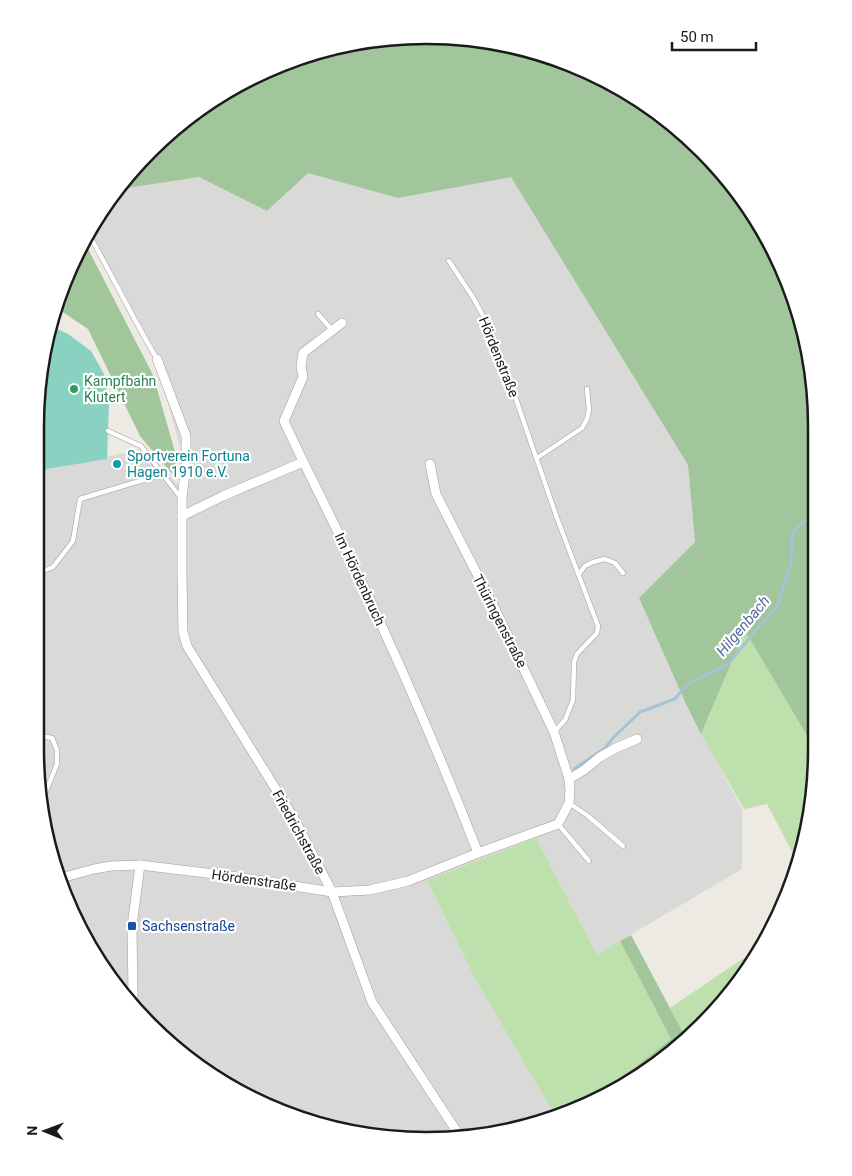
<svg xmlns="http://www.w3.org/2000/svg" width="852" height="1176" font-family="Roboto,sans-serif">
<rect width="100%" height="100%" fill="#eceae2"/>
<path fill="#d9d9d8" d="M 308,172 L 398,198 L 511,176 L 688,465 L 695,542 L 639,598 L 686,704 L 742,809 L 742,869 L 620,941 L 597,955 L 536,838 L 427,880 L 475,979 L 556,1117 L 477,1138 L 375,1138 L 253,1101 L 168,1044 L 101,967 L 48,851 L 35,750 L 40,470 L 140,450 L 179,485 L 180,448 L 157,361 L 86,234 L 88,230 L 121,189 L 199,177 L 267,211 Z"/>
<g fill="#bee0ad">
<path d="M 745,631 L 816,751 L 816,775 L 804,851 L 799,865 L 767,804 L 744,809 L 701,734 Z"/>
<path d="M 536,838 L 597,955 L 620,941 L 671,1039 L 589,1103 L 576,1111 L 556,1117 L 475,979 L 427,880 Z"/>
<path d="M 763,945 L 736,988 L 687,1040 L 670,1008 Z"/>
</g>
<g fill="#a1c69c">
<path d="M 452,36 L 527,48 L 599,75 L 664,116 L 720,168 L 787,276 L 814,375 L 816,751 L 745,631 L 701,734 L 686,704 L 639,598 L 695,542 L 688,465 L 511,177 L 398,198 L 308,173 L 267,211 L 199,177 L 121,189 L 168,132 L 231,87 L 301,56 L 375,38 Z"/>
<path d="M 84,241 L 153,375 L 177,459 L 174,476 L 140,436 L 88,329 L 58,309 Z"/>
<path d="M 631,935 L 687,1040 L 684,1044 L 589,1103 L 671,1039 L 620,941 Z"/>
</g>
<path fill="#89d2c2" d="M 51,326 L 68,334 L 91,351 L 104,374 L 109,404 L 107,459 L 40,470 L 43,349 Z"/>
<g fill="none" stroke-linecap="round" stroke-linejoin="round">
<path stroke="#a7c2d4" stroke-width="3" d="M 574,769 L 605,748 L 614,737 L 640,712 L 675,699 L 686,685 L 728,664 L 762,623 L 777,607 L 791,564 L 792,533 L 802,523 L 815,519"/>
<g stroke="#9f9f9f" stroke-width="5.5">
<g id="lane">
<path d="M 87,231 C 111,273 132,317 157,359"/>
<path d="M 449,261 L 474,299 L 490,329 L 508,376 L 557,518 L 598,626 L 597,633 L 577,654 L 574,662 L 573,700 L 565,720 L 554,732"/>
<path d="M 318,314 L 332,330"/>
<path d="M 108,431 L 141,446 L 181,498"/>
<path d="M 537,458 L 582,428 L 587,419 L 589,410 L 587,389"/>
<path d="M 38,573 L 53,567 L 73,541 L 80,499 L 163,474"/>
<path d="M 579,574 L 585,566 L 593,562 L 605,559 L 615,563 L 623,573"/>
<path d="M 35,737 L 42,736 L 52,738 L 57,750 L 57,764 L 42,801"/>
<path d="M 569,803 L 588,816 L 623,846"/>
<path d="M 558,824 L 589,861"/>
<path d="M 48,845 L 60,877"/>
</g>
</g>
<g stroke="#9f9f9f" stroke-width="10">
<g id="street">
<path d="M 342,323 L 303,353 L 301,366 L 303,377 L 284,421 C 306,469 331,516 353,564 C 398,659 440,755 478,853"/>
<path d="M 157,359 L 186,436 L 186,464 L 182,499 L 182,575 L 183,632 L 187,646 L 295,820 L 332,892 L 372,1002 L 461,1138"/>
<path d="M 182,516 L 223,496 L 303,462"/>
<path d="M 569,779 L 584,770 L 600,757 L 616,748 L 637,739"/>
<path d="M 61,878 L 94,869 L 111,866 L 140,865 L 231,876 L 332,892 L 370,890 L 408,881 L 478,853 L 558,824 L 569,803 L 570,790 L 569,779 L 554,732 L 495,609 L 436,494 L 430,464"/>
<path d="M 134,1005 L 133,996 L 132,926 L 140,865"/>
</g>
</g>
<use href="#lane" stroke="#fff" stroke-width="4.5"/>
<use href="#street" stroke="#fff" stroke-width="9"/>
</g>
<circle fill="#2e9e5b" stroke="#fff" stroke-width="2" cx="74" cy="389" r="5"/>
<circle fill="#0f9aa8" stroke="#fff" stroke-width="2" cx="117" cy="464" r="5"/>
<rect fill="#1a4fb4" stroke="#fff" stroke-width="2" x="127" y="921" width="10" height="10" rx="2.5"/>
<g text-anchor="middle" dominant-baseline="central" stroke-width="4.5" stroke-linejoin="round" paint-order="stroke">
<g font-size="14" fill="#1b1b1b" stroke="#fff">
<text transform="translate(499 357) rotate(68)">Hördenstraße</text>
<text transform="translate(360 579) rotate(65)">Im Hördenbruch</text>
<text transform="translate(500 621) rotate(63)">Thüringenstraße</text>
<text transform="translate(299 832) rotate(61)">Friedrichstraße</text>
<text transform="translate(254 880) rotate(8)">Hördenstraße</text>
</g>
<g font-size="14" fill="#27864d" stroke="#fff" text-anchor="start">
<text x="84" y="381">Kampfbahn<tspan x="84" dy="16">Klutert</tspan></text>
</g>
<g font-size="14" fill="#0d838f" stroke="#fff" text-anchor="start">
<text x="127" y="456">Sportverein Fortuna<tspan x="127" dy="16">Hagen 1910 e.V.</tspan></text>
</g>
<g font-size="14" fill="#164399" stroke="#fff" text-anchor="start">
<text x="142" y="926">Sachsenstraße</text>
</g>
<g font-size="15" font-style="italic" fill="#546c9e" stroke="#fff">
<text transform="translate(743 626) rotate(-50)">Hilgenbach</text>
</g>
</g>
<path d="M0 0H852V1176H0ZM426 44H426A382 382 0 0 1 808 426V750A382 382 0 0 1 426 1132H426A382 382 0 0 1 44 750V426A382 382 0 0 1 426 44Z" fill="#fff" fill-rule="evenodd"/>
<path fill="none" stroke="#1b1b1b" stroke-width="2.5" d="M426 44H426A382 382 0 0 1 808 426V750A382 382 0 0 1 426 1132H426A382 382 0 0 1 44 750V426A382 382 0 0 1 426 44Z"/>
<g transform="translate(45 1131) rotate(271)" stroke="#ffffff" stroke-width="4" paint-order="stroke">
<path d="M0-4L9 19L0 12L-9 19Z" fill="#1b1b1b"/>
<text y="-8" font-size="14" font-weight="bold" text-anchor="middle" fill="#1b1b1b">N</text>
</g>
<path d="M672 42v8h84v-8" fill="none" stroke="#1b1b1b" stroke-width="2.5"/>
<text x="680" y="42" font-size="15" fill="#1b1b1b" stroke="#ffffff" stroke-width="4" paint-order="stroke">50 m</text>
</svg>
